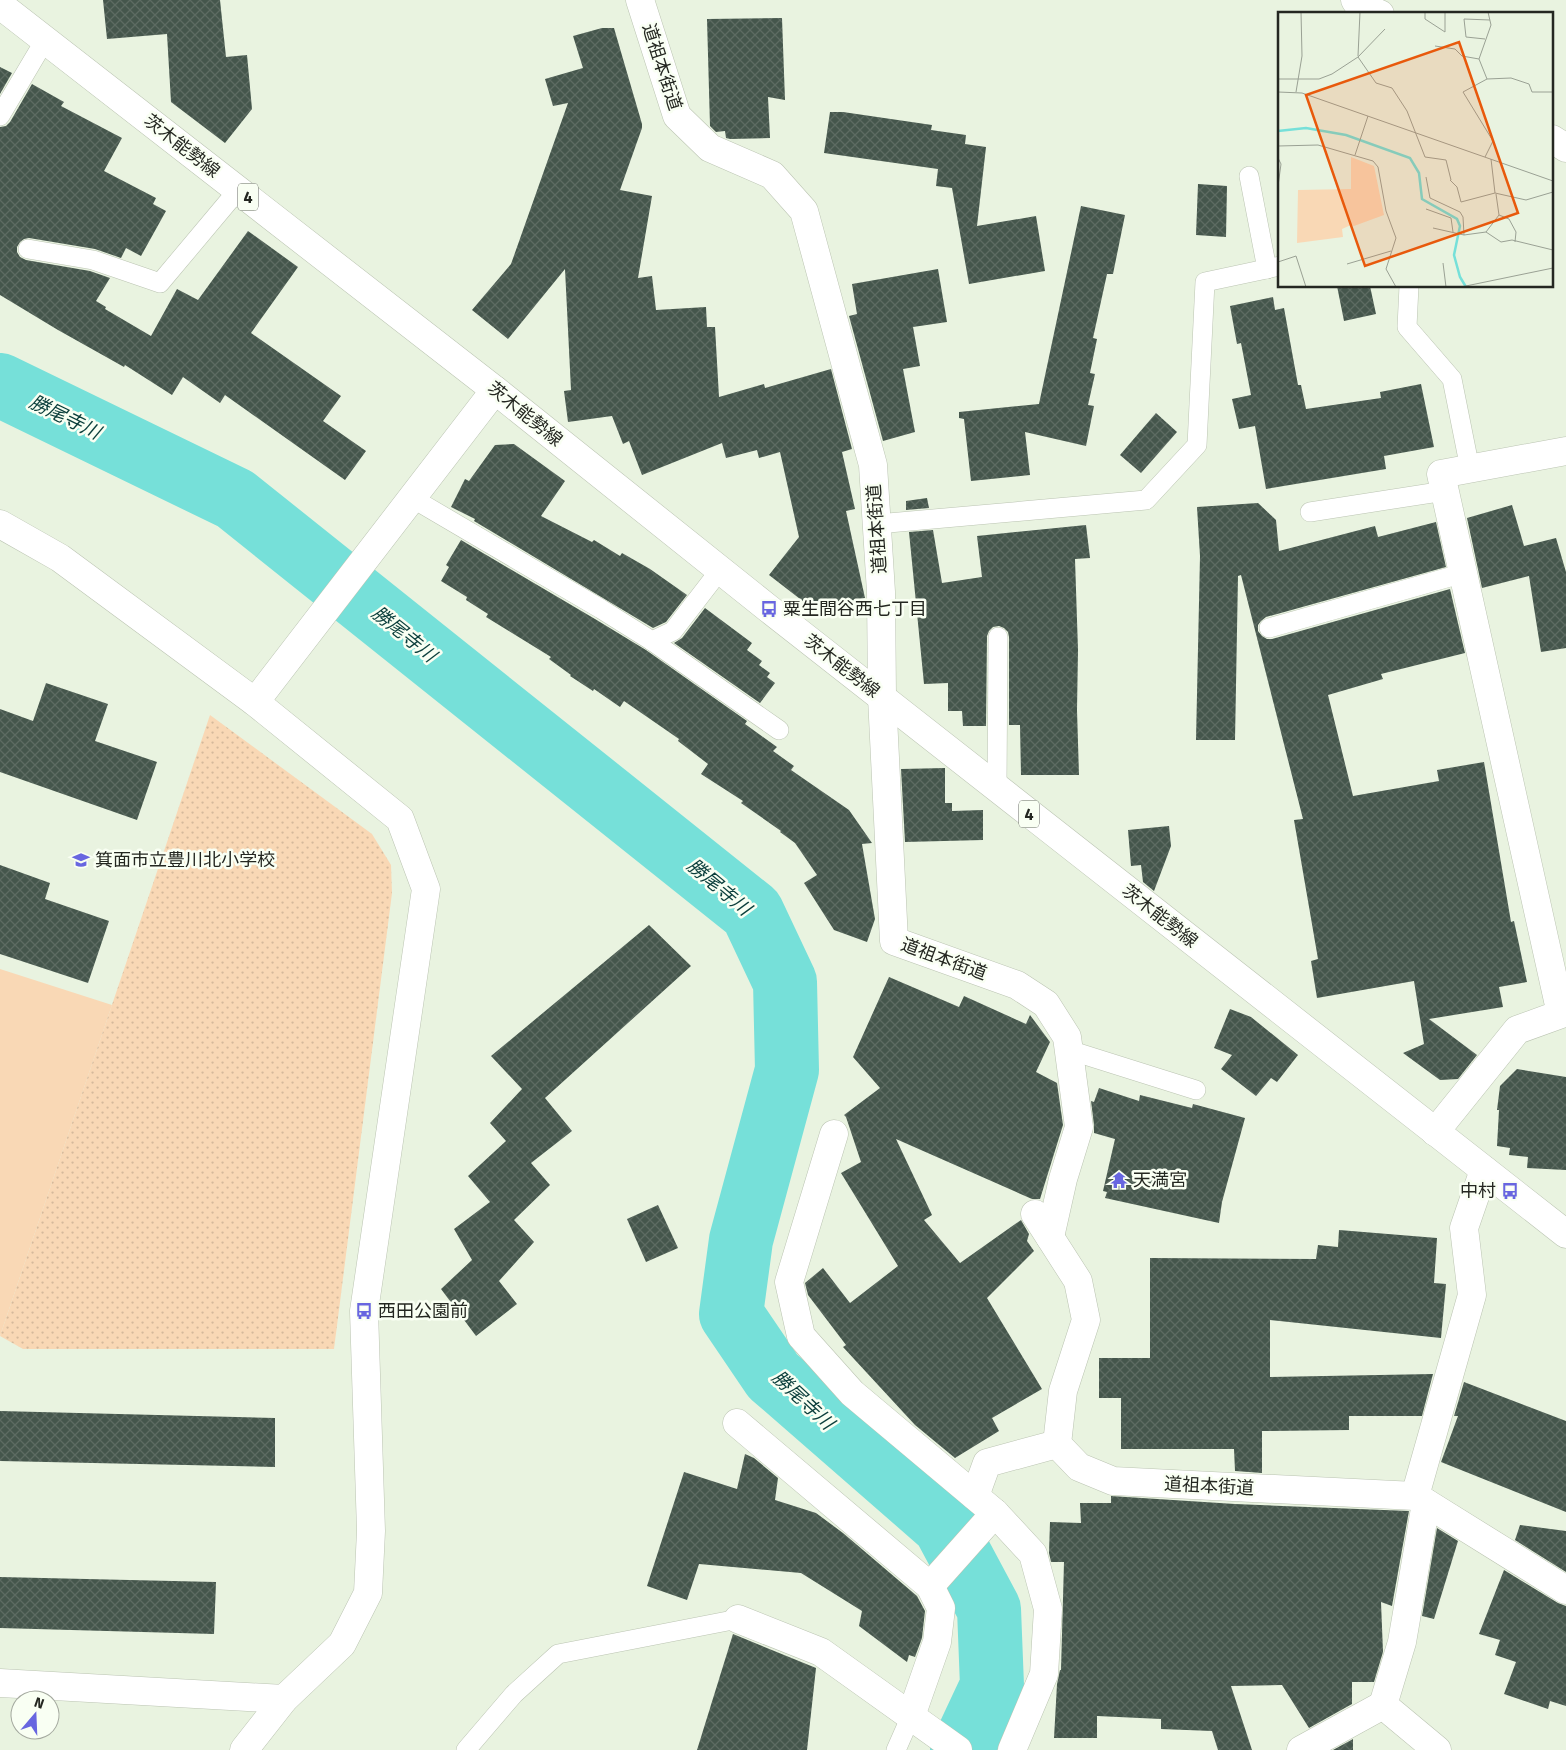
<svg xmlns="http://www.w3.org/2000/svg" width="1566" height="1750" font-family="'Fira Sans','Noto Sans JP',sans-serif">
<defs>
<pattern id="park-dots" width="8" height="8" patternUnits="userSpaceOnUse" patternTransform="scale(1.25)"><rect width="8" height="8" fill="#f9d8b5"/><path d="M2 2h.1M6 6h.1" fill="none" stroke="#d5b99b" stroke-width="1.8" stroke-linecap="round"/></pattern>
<pattern id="building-cross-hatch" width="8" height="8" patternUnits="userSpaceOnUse" patternTransform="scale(1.25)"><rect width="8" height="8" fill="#45564c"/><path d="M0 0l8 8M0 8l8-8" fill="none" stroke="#5d6b62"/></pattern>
</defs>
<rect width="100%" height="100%" fill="#e9f3e0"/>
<path fill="#f9d8b5" d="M 0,969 L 112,1005 L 0,1336 Z"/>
<path fill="url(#park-dots)" d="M 210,715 L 372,834 L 391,865 L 392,893 L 334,1349 L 23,1349 L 0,1336 Z"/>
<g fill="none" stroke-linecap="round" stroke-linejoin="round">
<path stroke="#76e0d9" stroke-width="64" d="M 0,385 L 235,499 L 752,912 L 785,982 L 787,1070 L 741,1240 L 731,1314 L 773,1376 L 944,1525 L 989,1609 L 992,1686 L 962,1750"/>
</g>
<g fill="url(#building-cross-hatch)">
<path d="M 103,0 L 220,0 L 226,57 L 247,55 L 252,109 L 225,143 L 171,102 L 167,34 L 107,39 Z"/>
<path d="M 782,18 L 785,100 L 768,97 L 770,138 L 730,139 L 726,138 L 725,131 L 716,132 L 710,126 L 707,19 Z"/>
<path d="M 602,28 L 614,28 L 642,124 L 642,128 L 620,190 L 652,196 L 638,278 L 652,276 L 656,310 L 706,307 L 707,327 L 715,327 L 719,397 L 764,384 L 765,388 L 831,369 L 852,449 L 842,452 L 855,509 L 846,511 L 865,598 L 813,609 L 769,575 L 799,537 L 780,452 L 759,458 L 757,450 L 726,458 L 722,443 L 642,475 L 629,441 L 623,444 L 612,416 L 568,422 L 564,391 L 571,390 L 565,269 L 508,339 L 472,310 L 511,264 L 568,103 L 553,106 L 545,79 L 583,68 L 573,36 Z"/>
<path d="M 0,67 L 12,73 L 0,94 Z"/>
<path d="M 32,84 L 64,102 L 61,106 L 122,138 L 104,171 L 156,198 L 153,204 L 166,211 L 141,256 L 126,248 L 121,258 L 95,249 L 29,238 L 24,239 L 20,242 L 17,247 L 17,252 L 20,257 L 26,260 L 90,271 L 110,278 L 96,301 L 106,307 L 105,309 L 151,336 L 177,289 L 198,300 L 248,231 L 298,267 L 251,333 L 341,396 L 323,421 L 366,451 L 345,480 L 225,395 L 220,403 L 183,377 L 172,395 L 125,365 L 124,367 L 58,330 L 0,295 L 0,127 L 6,126 L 10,122 Z"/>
<path d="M 830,112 L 843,112 L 932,125 L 931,130 L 966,135 L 965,144 L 986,147 L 977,226 L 1036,216 L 1045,271 L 969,284 L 952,188 L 936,186 L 938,169 L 824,153 Z"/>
<path d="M 1198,184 L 1227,186 L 1226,237 L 1196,235 Z"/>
<path d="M 1081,206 L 1125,215 L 1113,274 L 1107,274 L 1093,338 L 1097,339 L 1090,373 L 1095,374 L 1088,405 L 1094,406 L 1086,446 L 1025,432 L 1030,475 L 971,481 L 964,419 L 959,418 L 959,412 L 1039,404 Z"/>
<path d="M 938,269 L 947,322 L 913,327 L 920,366 L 903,369 L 915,432 L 883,441 L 849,316 L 857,314 L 852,284 Z"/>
<path d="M 1337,286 L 1370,286 L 1376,314 L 1344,321 Z"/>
<path d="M 1273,297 L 1275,310 L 1284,308 L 1298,385 L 1301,385 L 1306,409 L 1381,398 L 1380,392 L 1421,384 L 1434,447 L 1384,456 L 1386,469 L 1266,489 L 1255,426 L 1239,429 L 1232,399 L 1251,395 L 1241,343 L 1237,344 L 1230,306 Z"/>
<path d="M 1156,413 L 1177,432 L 1141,473 L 1120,455 Z"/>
<path d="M 514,444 L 565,481 L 541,516 L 592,542 L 594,540 L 620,556 L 622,553 L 650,569 L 687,595 L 666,622 L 653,628 L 474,521 L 475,519 L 451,507 L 465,479 L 469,481 L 495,445 Z"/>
<path d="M 927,498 L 929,508 L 906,510 L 906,501 Z"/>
<path d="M 1258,503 L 1276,520 L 1279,551 L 1375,526 L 1378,537 L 1436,522 L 1446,567 L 1266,617 L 1261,621 L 1258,625 L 1258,631 L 1262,636 L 1267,639 L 1272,639 L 1450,589 L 1465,653 L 1381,674 L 1383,679 L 1328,695 L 1353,796 L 1439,781 L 1437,770 L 1484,762 L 1511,922 L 1514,921 L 1527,982 L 1499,987 L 1503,1007 L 1429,1019 L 1477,1055 L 1458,1079 L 1440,1080 L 1403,1053 L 1424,1044 L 1414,981 L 1317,998 L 1311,961 L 1318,959 L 1294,820 L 1303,819 L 1241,575 L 1238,576 L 1235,740 L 1196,740 L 1200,556 L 1197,507 Z"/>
<path d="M 1512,505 L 1524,546 L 1556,538 L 1566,572 L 1566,648 L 1541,652 L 1529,576 L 1482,588 L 1467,518 Z"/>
<path d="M 1086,525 L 1090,558 L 1075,559 L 1078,650 L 1077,710 L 1079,775 L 1021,775 L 1020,725 L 1009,725 L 1009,637 L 1008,632 L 1004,628 L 999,626 L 993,627 L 989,631 L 987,636 L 986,726 L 963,726 L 962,711 L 948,711 L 948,683 L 924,684 L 909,532 L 933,530 L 942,583 L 982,577 L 977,536 Z"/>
<path d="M 461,540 L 595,619 L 646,650 L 747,721 L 745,724 L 777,747 L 773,751 L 794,766 L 791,770 L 849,810 L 872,843 L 862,844 L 875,919 L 867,942 L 834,930 L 804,883 L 817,875 L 795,843 L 780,832 L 781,831 L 741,803 L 743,801 L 701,774 L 708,764 L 678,741 L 679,739 L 624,701 L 620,707 L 594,689 L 593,691 L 570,676 L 571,675 L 549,659 L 551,657 L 486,617 L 488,614 L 466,600 L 467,597 L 441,581 L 449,567 L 446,565 Z"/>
<path d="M 705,608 L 752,643 L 747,650 L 762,661 L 759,665 L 770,673 L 767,677 L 775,683 L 760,703 L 674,643 L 682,638 Z"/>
<path d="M 46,683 L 108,704 L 95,741 L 157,762 L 137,820 L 0,772 L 0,709 L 33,721 Z"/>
<path d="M 945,768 L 945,803 L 952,803 L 952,811 L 983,810 L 983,840 L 905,842 L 901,769 Z"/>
<path d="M 1169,826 L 1171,846 L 1154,891 L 1143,882 L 1141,865 L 1131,866 L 1128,830 Z"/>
<path d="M 0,865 L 50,883 L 45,899 L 109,921 L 88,983 L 0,954 Z"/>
<path d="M 649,925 L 691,966 L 545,1098 L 572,1131 L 531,1163 L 550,1185 L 514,1220 L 534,1242 L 499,1281 L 517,1304 L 476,1336 L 441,1289 L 472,1260 L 454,1229 L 490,1202 L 468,1176 L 506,1141 L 490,1123 L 522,1089 L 491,1056 Z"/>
<path d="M 889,977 L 959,1007 L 964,996 L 1026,1024 L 1030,1015 L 1050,1042 L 1036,1072 L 1057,1083 L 1063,1125 L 1040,1199 L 1032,1199 L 896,1139 L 932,1215 L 924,1220 L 960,1263 L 1021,1220 L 1029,1234 L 1027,1241 L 1034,1251 L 987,1298 L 1042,1389 L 992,1418 L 999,1431 L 955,1458 L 915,1425 L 843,1347 L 846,1345 L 808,1295 L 805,1283 L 823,1268 L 850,1303 L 898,1266 L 841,1173 L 861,1162 L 846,1117 L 844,1115 L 880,1088 L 853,1057 Z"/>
<path d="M 1230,1009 L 1251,1017 L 1298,1055 L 1277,1082 L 1271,1078 L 1256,1096 L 1221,1069 L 1232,1055 L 1214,1048 Z"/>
<path d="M 1517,1069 L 1566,1077 L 1566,1170 L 1527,1168 L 1528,1157 L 1509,1155 L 1510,1148 L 1497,1146 L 1499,1110 L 1497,1110 L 1500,1086 Z"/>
<path d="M 1099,1088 L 1139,1101 L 1140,1095 L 1192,1108 L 1193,1104 L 1245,1118 L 1222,1202 L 1219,1223 L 1105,1198 L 1107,1192 L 1103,1191 L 1115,1139 L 1094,1133 L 1094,1125 L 1091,1101 L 1094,1102 Z"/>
<path d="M 658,1205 L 678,1248 L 646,1262 L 627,1219 Z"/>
<path d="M 1339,1230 L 1437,1238 L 1434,1283 L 1446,1284 L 1441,1338 L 1270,1320 L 1270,1377 L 1433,1374 L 1422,1416 L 1349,1416 L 1349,1430 L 1262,1431 L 1262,1473 L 1235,1471 L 1234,1449 L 1121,1449 L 1121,1398 L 1099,1398 L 1099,1358 L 1150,1358 L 1150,1258 L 1316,1259 L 1318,1245 L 1338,1247 Z"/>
<path d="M 1464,1382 L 1566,1421 L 1566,1512 L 1441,1462 L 1458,1416 L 1454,1416 Z"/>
<path d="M 0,1411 L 275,1418 L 275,1467 L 0,1461 Z"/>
<path d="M 745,1454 L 754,1458 L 778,1478 L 775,1500 L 816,1513 L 843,1533 L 917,1596 L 925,1611 L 922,1638 L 915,1657 L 909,1655 L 907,1662 L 859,1626 L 862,1611 L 801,1573 L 699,1564 L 687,1600 L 647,1586 L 684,1472 L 737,1489 Z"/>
<path d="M 1111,1496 L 1235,1504 L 1409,1511 L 1392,1606 L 1381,1602 L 1383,1652 L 1374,1682 L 1352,1682 L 1352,1704 L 1309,1728 L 1282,1685 L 1231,1686 L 1252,1750 L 1218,1750 L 1212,1731 L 1161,1729 L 1161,1719 L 1097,1716 L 1097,1738 L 1054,1738 L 1057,1684 L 1060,1670 L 1061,1670 L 1064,1562 L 1051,1562 L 1049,1553 L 1050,1522 L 1081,1523 L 1080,1503 L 1111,1503 Z"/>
<path d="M 1520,1525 L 1566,1531 L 1566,1572 L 1515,1540 Z"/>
<path d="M 1437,1528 L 1458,1541 L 1434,1619 L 1422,1616 Z"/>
<path d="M 1504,1570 L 1558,1603 L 1566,1606 L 1566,1706 L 1550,1701 L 1548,1709 L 1504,1694 L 1516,1662 L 1495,1655 L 1500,1640 L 1479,1634 Z"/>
<path d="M 0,1577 L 216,1582 L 214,1634 L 0,1628 Z"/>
<path d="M 733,1634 L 816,1668 L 807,1750 L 697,1750 Z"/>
<path d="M 1353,1739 L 1353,1750 L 1333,1750 Z"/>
</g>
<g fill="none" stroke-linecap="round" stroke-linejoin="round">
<g stroke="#bbc4b2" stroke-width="20">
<g id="lane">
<path d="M 0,116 L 45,40"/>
<path d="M 1249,176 L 1267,269"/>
<path d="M 28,249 L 93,260 L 160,283 L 238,190"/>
<path d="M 1409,286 L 1407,327 L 1452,379 L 1470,469"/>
<path d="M 412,498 L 601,609 L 652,641 L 673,631 L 720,570"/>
<path d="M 1310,512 L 1445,491"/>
<path d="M 877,524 L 1146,500 L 1197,445 L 1205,282 L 1280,266"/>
<path d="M 1269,628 L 1464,573"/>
<path d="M 652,641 L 779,730"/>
<path d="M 997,788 L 998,637"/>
<path d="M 1069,1050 L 1196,1090"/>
<path d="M 466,1750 L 514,1694 L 558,1654 L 738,1619"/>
<path d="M 896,1750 L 911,1716"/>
</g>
</g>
<g stroke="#bbc4b2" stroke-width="29">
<g id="street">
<path d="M 640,0 L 677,116 L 710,148 L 772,175 L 804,211 L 873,465 L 881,592 L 882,697 L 894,941 L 1017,985 L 1046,1004 L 1067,1037 L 1079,1127 L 1063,1179 L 1050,1237"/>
<path d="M 1355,0 L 1359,6 L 1380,14"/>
<path d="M 1552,139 L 1566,148"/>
<path d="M 1435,1132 L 1517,1030 L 1561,1014 L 1441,474 L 1566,451"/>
<path d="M 834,1134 L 789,1282 L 801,1336 L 852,1393 L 995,1513 L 1033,1554 L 1048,1609 L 1044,1674 L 1012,1750"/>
<path d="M 1035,1214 L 1078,1281 L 1086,1320 L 1063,1391 L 1057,1444 L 1079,1467 L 1113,1481 L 1415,1496 L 1566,1590"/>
<path d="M 737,1423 L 930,1586 L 941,1608 L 937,1642 L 911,1716"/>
<path d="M 975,1496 L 987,1463 L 1057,1444"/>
<path d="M 1415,1496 L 1472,1295 L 1464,1228 L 1484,1170"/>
<path d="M 1426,1503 L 1402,1642 L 1383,1705 L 1437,1750"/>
<path d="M 930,1586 L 995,1513"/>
<path d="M 738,1619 L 821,1652 L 958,1750"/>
<path d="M 0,1683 L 284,1699"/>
<path d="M 1301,1750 L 1383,1705"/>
</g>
</g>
<g stroke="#bbc4b2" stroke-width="29">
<g id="secondary">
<path d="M 0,524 L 60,558 L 255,702 L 400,819 L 426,889 L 364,1311 L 371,1531 L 368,1593 L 342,1644 L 284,1699 L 244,1750"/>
<path d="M 255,702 L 495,390"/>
</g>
</g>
<g stroke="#bbc4b2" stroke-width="29">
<path id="primary" d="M 0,5 L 495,390 L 769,609 L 1566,1234"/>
</g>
<use href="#lane" stroke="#fff" stroke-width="19"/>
<use href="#street" stroke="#fff" stroke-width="28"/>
<use href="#secondary" stroke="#fff" stroke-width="28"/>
<use href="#primary" stroke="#fff" stroke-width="28"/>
</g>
<defs>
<g id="bus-bare" transform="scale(1.35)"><path d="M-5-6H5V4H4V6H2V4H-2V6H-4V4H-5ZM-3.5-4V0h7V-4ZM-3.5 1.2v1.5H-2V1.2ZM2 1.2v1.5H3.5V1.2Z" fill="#6866e0" stroke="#f9fff3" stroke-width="2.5" paint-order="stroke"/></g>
<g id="school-bare" transform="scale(1.35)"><path d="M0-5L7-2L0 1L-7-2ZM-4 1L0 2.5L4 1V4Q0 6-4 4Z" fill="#6866e0" stroke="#f9fff3" stroke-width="2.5" paint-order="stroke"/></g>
<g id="temple-bare" transform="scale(1.35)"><path d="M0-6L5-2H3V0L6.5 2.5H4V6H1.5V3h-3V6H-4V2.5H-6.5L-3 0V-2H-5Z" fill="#6866e0" stroke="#f9fff3" stroke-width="2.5" paint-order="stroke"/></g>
</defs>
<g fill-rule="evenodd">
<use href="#bus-bare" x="769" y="609"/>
<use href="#school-bare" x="81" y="860"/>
<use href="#temple-bare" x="1119" y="1180"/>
<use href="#bus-bare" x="1510" y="1191"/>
<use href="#bus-bare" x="364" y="1311"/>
</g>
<g text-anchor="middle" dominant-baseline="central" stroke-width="5" stroke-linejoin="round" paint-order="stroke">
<g fill="#f9fff3" stroke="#646860" stroke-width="1">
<rect x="238" y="183.5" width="20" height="27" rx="4"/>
<rect x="1019" y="800.5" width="20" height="27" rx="4"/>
</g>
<g font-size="16" font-weight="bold" fill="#242721">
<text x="248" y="197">4</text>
<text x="1029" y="814">4</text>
</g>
<g font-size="18" fill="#242721" stroke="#f9fff3">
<text transform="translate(662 67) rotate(72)">道祖本街道</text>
<text transform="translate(182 146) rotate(38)">茨木能勢線</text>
<text transform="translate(525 414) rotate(39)">茨木能勢線</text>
<text transform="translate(877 529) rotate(-94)">道祖本街道</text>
<text transform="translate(842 666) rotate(38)">茨木能勢線</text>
<text transform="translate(1160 916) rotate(38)">茨木能勢線</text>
<text transform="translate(944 959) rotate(20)">道祖本街道</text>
<text transform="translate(1209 1486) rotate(3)">道祖本街道</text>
</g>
<g font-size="18" fill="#242721" stroke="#f9fff3" text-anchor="start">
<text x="783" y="609">粟生間谷西七丁目</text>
<text x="95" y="860">箕面市立豊川北小学校</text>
<text x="1133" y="1180">天満宮</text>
<text x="1496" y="1191" text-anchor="end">中村</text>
<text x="378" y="1311">西田公園前</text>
</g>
<g font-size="19" font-style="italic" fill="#0a3e3b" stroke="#f9fff3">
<text transform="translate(65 417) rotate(26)">勝尾寺川</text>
<text transform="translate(404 634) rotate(39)">勝尾寺川</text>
<text transform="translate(719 887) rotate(40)">勝尾寺川</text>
<text transform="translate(803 1400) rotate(43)">勝尾寺川</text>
</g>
</g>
<g transform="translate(1278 12)">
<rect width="275" height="275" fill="#e9f3e0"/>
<path d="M 73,177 L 73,213 L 64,217 L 65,225 L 19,231 L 20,178 Z" fill="#f9d8b5"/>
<path d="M 73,145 L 96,154 L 106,203 L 76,214 L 73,213 Z" fill="#f9d8b5"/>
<path fill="none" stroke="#76e0d9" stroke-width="2.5" d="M 0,119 L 28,116 L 68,123 L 132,146 L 141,161 L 144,187 L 179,207 L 182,214 L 176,243 L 182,265 L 188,275"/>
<path fill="none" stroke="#9aa194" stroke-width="1" d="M 147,0 L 147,7 L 167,20 L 167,0M 207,27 L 188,25 L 186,7 L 212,8M 157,34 L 177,37 L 184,44 L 201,47M 80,44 L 82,0M 80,45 L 98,71 L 114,76 L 129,99 L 147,145 L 168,148 L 173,168M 0,67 L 41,67 L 54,62 L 80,45 L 107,17M 209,67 L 201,47 L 213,13 L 210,0M 0,80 L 24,81 L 275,169M 18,80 L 24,44 L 23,0M 0,134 L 40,133 L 95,149 L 100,155 L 108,199 L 118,226 L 108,257 L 118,275M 77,143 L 90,104M 207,145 L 215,129 L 185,80 L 209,67 L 233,66 L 251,72 L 254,80 L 275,80M 0,146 L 3,152 L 0,174M 213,147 L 217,181M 148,165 L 152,186 L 182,200 L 185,205 L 186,223M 172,168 L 179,175 L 183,190 L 217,181 L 248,188 L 275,180M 218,182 L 221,203 L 231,207 L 238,220 L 237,230M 148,197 L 173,206 L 175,220M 155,216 L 186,223 L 208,220 L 221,203M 208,220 L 223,230 L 234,228 L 275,238M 0,250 L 18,244 L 28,275M 165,251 L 168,275M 69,252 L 113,239M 183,275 L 275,256"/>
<path fill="#e8590c" fill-opacity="0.15" stroke="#e8590c" stroke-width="2.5" d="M 181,30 L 240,201 L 87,254 L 28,83 Z"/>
<rect width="275" height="275" fill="none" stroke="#242721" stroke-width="2.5"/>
</g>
<g transform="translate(35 1715) rotate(19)"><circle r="24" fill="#f9fff3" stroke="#a4a99f"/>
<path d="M0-4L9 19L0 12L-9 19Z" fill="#6866e0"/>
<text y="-8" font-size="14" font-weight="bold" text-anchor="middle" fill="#242721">N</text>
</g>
</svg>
